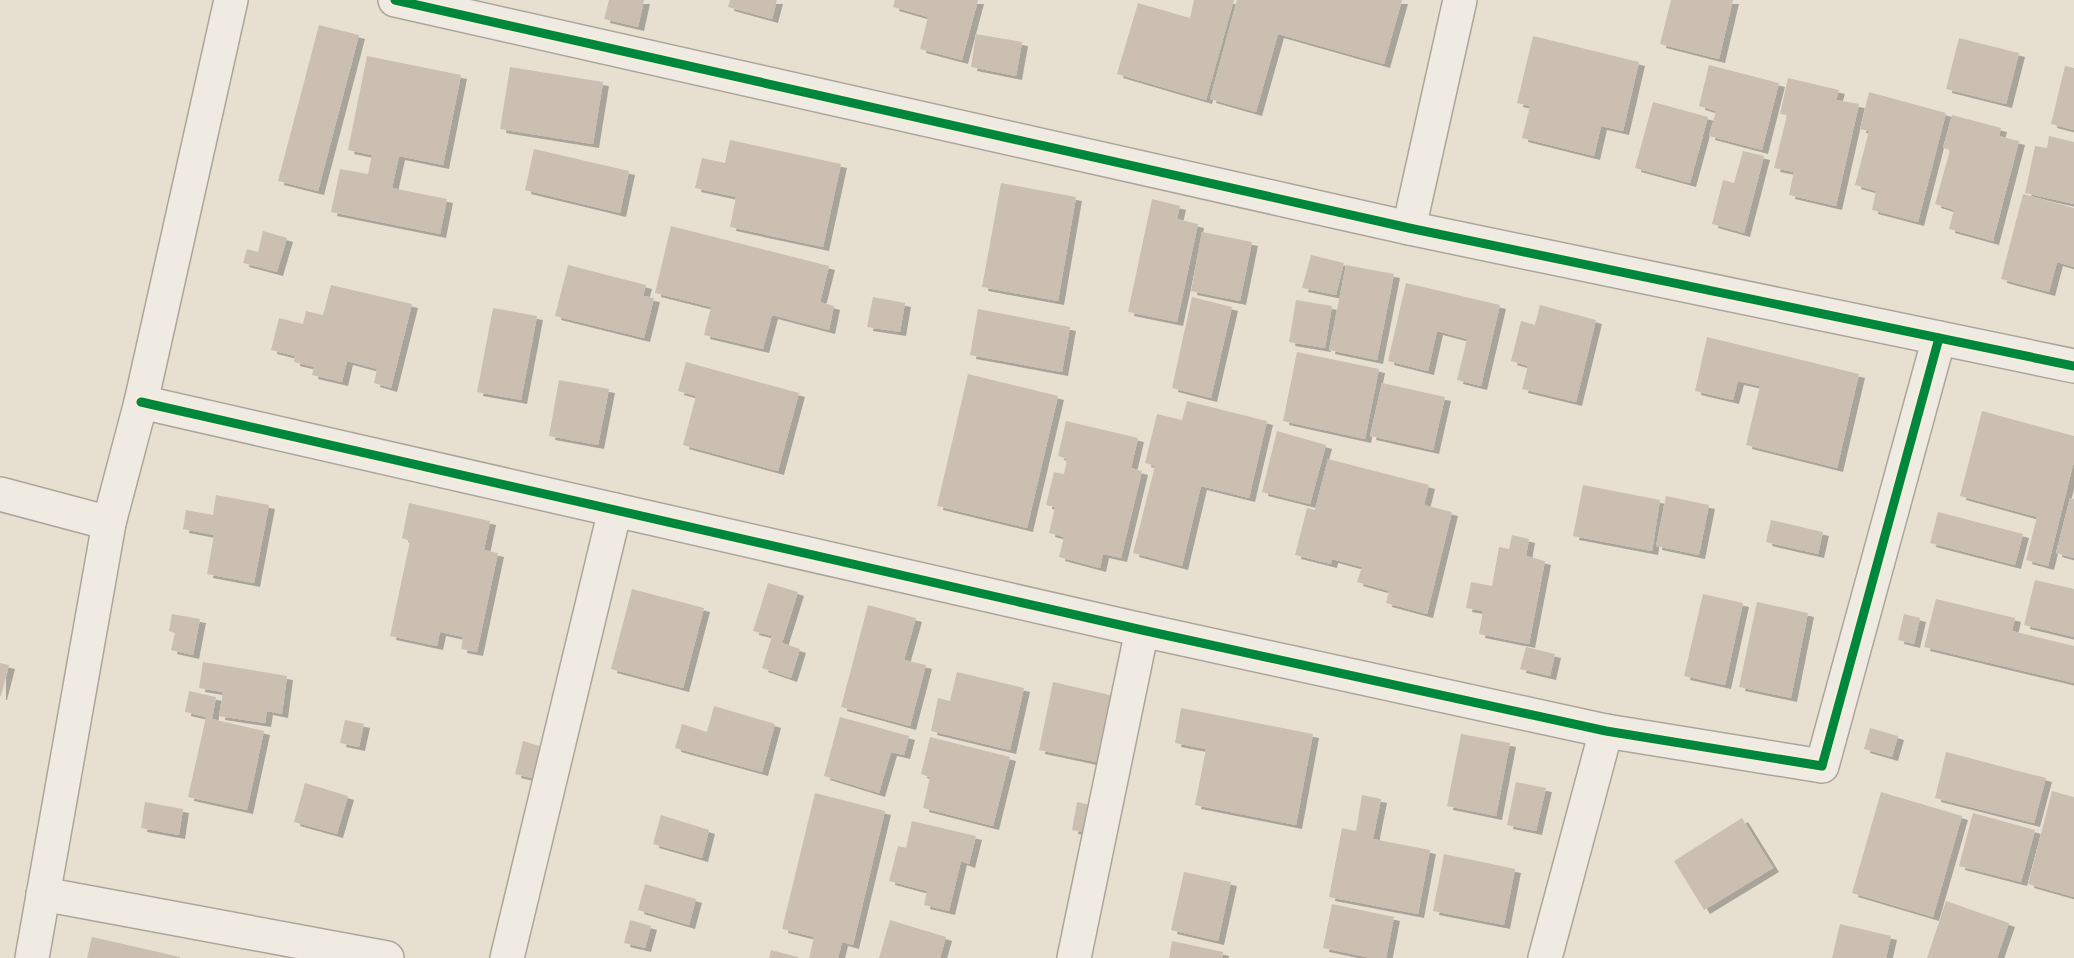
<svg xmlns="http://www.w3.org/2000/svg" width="2074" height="958" font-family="Georgia,serif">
<defs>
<filter id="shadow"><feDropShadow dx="6" dy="4" stdDeviation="0" flood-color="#0004"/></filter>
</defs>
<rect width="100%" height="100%" fill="#e7e0d1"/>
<g fill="#cbbfb2" filter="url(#shadow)">
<path d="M 609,0 L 644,0 L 638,27 L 604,19 Z"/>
<path d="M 730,0 L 777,0 L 772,19 L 728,7 Z"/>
<path d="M 895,0 L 978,0 L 962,60 L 920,49 L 928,17 L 893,7 Z"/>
<path d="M 1194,0 L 1234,0 L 1206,100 L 1117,74 L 1138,3 L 1190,18 Z"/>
<path d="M 1237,0 L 1402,0 L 1384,64 L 1278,34 L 1256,112 L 1210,99 Z"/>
<path d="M 1671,0 L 1733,0 L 1719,59 L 1660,44 Z"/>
<path d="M 319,25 L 359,35 L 318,191 L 278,181 Z"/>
<path d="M 976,34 L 1022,42 L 1016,76 L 971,67 Z"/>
<path d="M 1533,36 L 1639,62 L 1623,131 L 1601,126 L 1594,156 L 1522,138 L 1530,106 L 1517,103 Z"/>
<path d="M 1959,38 L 2019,53 L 2006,104 L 1946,89 Z"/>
<path d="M 367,56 L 461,75 L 443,165 L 399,156 L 392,188 L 447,199 L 440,234 L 331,212 L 340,169 L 368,174 L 372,155 L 348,150 Z"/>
<path d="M 1709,65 L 1779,83 L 1762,150 L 1709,136 L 1716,111 L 1699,106 Z"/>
<path d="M 2065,66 L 2074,68 L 2074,130 L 2051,124 Z"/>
<path d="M 510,67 L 603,82 L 593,144 L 500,129 Z"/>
<path d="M 1788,78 L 1839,90 L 1836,100 L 1859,104 L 1836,206 L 1789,195 L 1794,172 L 1774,168 L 1787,115 L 1780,114 Z"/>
<path d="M 1869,92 L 1946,113 L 1918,222 L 1872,210 L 1876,191 L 1855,185 L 1869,131 L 1860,129 Z"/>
<path d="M 1653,102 L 1708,117 L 1690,183 L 1635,168 Z"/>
<path d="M 1952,115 L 2001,128 L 1999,136 L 2019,141 L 1993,241 L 1949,229 L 1954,210 L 1935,204 L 1950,150 L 1943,148 Z"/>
<path d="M 2049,136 L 2074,142 L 2074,204 L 2025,193 L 2035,146 L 2047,148 Z"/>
<path d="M 730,140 L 841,164 L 823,247 L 730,227 L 736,197 L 695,188 L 702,158 L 725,163 Z"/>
<path d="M 534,149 L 629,171 L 620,213 L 525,190 Z"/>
<path d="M 1743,151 L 1764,156 L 1744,233 L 1712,224 L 1723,180 L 1734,183 Z"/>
<path d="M 1001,183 L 1076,197 L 1058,301 L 982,287 Z"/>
<path d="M 2023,194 L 2074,208 L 2074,267 L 2057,262 L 2049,292 L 2001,279 Z"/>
<path d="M 1152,199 L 1180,206 L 1177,219 L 1198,224 L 1177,322 L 1128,312 Z"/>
<path d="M 671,226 L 829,266 L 820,302 L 834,306 L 829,330 L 772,315 L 763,349 L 704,335 L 711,307 L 655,293 Z"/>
<path d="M 263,231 L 287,238 L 277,272 L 243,263 L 247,249 L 258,252 Z"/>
<path d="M 1202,232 L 1252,242 L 1240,301 L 1191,291 Z"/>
<path d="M 1311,255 L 1344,263 L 1336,295 L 1302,288 Z"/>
<path d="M 568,265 L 646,285 L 643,296 L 654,298 L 644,338 L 555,316 Z"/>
<path d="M 1346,265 L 1394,274 L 1377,360 L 1329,350 Z"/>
<path d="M 1406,283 L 1500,305 L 1481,386 L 1457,380 L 1467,339 L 1437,331 L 1428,371 L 1388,361 Z"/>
<path d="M 331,285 L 412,304 L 391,388 L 374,383 L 377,369 L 347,361 L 342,382 L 312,375 L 314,367 L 294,362 L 295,356 L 271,350 L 279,318 L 303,324 L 306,311 L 323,315 Z"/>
<path d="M 873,297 L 905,303 L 900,332 L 867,327 Z"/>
<path d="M 1192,297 L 1232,307 L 1211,398 L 1172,388 Z"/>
<path d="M 1296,300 L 1332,306 L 1325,348 L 1289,342 Z"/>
<path d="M 1540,305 L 1596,320 L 1576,402 L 1522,389 L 1528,366 L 1511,361 L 1521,321 L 1535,325 Z"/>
<path d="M 493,308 L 537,316 L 521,400 L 477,392 Z"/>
<path d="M 978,309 L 1070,327 L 1062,372 L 970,355 Z"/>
<path d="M 1707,337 L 1859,374 L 1837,468 L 1746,445 L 1760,386 L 1738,381 L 1733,400 L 1695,391 Z"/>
<path d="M 1297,352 L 1379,369 L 1365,439 L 1283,421 Z"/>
<path d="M 686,362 L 799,393 L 778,471 L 683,445 L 696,396 L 678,391 Z"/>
<path d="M 968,374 L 1058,396 L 1027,528 L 937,506 Z"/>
<path d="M 559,380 L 609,389 L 598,445 L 549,436 Z"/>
<path d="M 1382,383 L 1445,397 L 1433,450 L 1370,436 Z"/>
<path d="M 1187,401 L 1267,421 L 1249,498 L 1201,486 L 1182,566 L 1133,553 L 1155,466 L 1145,463 L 1157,414 L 1182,420 Z"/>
<path d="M 1982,411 L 2074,436 L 2074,461 L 2048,566 L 2026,560 L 2037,517 L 1960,496 Z"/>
<path d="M 1066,421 L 1138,438 L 1131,468 L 1142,471 L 1121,558 L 1103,554 L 1100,568 L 1059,557 L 1064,537 L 1049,533 L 1055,507 L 1046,505 L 1054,472 L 1064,474 L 1067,459 L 1058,456 Z"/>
<path d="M 1277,431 L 1326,445 L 1310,504 L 1262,492 Z"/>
<path d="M 1328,459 L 1429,485 L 1424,505 L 1452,512 L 1427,614 L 1386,603 L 1389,591 L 1357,582 L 1362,567 L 1332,559 L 1331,564 L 1295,555 L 1307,508 L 1315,510 Z"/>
<path d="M 1583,485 L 1660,500 L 1652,551 L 1573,536 Z"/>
<path d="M 216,495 L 269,505 L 254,583 L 207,574 L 214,535 L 183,529 L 186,510 L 213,515 Z"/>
<path d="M 1666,496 L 1709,505 L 1699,555 L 1656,546 Z"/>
<path d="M 2070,498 L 2074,499 L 2074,558 L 2056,553 Z"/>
<path d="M 409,503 L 490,521 L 484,550 L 498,553 L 477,652 L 461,649 L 463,637 L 440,632 L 437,646 L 390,636 L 410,541 L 402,538 Z"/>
<path d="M 1938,512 L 2023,534 L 2015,565 L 1930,543 Z"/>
<path d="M 1771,520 L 1823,532 L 1818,554 L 1766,542 Z"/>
<path d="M 1512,535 L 1529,539 L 1526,556 L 1545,561 L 1529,644 L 1479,634 L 1483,611 L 1466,608 L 1471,582 L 1492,586 L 1499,547 L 1509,549 Z"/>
<path d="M 2035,580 L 2074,589 L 2074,637 L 2024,625 Z"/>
<path d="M 768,583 L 798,592 L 782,643 L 800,649 L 791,678 L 762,668 L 772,636 L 753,631 Z"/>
<path d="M 632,589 L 704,608 L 683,688 L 611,669 Z"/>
<path d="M 1703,594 L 1743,603 L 1725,685 L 1684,676 Z"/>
<path d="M 1936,599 L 2015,618 L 2012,631 L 2074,646 L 2074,683 L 1924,647 Z"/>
<path d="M 1757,602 L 1808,613 L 1791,698 L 1739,687 Z"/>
<path d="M 868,605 L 916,618 L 904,660 L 926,665 L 910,726 L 841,707 Z"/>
<path d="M 172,614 L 200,619 L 193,655 L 171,650 L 175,633 L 169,631 Z"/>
<path d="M 1904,614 L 1920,618 L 1914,644 L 1898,640 Z"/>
<path d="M 1526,647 L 1555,654 L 1550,676 L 1520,669 Z"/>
<path d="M 203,662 L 287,676 L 282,714 L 267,711 L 265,723 L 219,716 L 223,692 L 199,688 Z"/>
<path d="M 0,663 L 9,665 L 1,696 L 0,696 Z"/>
<path d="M 957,672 L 1024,688 L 1010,750 L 931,731 L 938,698 L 950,701 Z"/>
<path d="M 1053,682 L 1123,698 L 1110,765 L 1039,750 Z"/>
<path d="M 189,691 L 216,697 L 212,719 L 264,731 L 247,810 L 188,797 L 206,717 L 185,712 Z"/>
<path d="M 714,706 L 775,724 L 762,772 L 675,748 L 682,724 L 707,732 Z"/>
<path d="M 1181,708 L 1313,734 L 1296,825 L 1195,805 L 1206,749 L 1175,743 Z"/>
<path d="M 840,717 L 909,736 L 904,755 L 891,752 L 879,793 L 824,776 Z"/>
<path d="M 345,720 L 364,724 L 359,747 L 340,743 Z"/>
<path d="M 1870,728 L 1898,736 L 1892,757 L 1864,749 Z"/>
<path d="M 1461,734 L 1510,743 L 1496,816 L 1447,806 Z"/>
<path d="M 930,737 L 1010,757 L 993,826 L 923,808 L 930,777 L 921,774 Z"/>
<path d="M 523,741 L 543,747 L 536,779 L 515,774 Z"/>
<path d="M 1946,752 L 2046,778 L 2034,823 L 1935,798 Z"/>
<path d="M 1516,782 L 1546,788 L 1536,831 L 1507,825 Z"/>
<path d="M 305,783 L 348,796 L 337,834 L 294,822 Z"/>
<path d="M 2052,791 L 2074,797 L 2074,897 L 2028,884 Z"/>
<path d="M 1881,792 L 1962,816 L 1933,917 L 1852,893 Z"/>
<path d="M 815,793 L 885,811 L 853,945 L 842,942 L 838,958 L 809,958 L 814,937 L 782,929 Z"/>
<path d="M 1362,795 L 1381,799 L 1373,839 L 1430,850 L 1418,914 L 1329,897 L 1342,828 L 1356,831 Z"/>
<path d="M 145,802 L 183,809 L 179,835 L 141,828 Z"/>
<path d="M 1077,802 L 1094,806 L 1090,833 L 1072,830 Z"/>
<path d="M 1973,813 L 2035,830 L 2021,882 L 1959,866 Z"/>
<path d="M 661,815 L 709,830 L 702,858 L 653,844 Z"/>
<path d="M 1742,818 L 1773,868 L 1704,910 L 1674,861 Z"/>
<path d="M 912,821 L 976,836 L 969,864 L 961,861 L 949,911 L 924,905 L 927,891 L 889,881 L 898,846 L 906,848 Z"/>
<path d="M 1444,854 L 1515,869 L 1504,925 L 1433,911 Z"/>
<path d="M 1184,872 L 1231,882 L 1218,941 L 1171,930 Z"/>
<path d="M 645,884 L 696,899 L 689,925 L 638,910 Z"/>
<path d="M 1946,901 L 2009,923 L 1997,958 L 1927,958 Z"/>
<path d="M 1332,904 L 1394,917 L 1386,958 L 1371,958 L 1323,948 Z"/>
<path d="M 630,920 L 651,926 L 645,948 L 624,943 Z"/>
<path d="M 890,920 L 946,937 L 940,958 L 879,958 Z"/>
<path d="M 1840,924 L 1891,936 L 1886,958 L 1832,958 Z"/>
<path d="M 92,937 L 180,957 L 180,958 L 87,958 Z"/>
<path d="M 1172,941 L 1223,952 L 1222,958 L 1169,958 Z"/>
<path d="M 771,950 L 798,957 L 798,958 L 769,958 Z"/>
</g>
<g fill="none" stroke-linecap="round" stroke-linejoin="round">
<g stroke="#ada599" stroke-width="36">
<g id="minor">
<path d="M 395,0 L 1409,228 L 2074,366"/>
<path d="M 1409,228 L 1460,0"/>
<path d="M 141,402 L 1142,630 L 1606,731 L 1822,766 L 1939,338"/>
<path d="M 0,494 L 109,523"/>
<path d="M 43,894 L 387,958"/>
<path d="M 32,958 L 109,523 L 141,402 L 231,0"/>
<path d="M 507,958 L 615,510"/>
<path d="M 1074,958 L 1142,630"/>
<path d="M 1545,958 L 1606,731"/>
</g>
</g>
<use href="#minor" stroke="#efebe3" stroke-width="33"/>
<g stroke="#f7eed8" stroke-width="13">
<g id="cycleway">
<path d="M 395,0 L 1409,228 L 2074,366"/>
<path d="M 141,402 L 1142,630 L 1606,731 L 1822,766 L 1939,338"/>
</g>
</g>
<use href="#cycleway" stroke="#00873e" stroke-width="9"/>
</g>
</svg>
